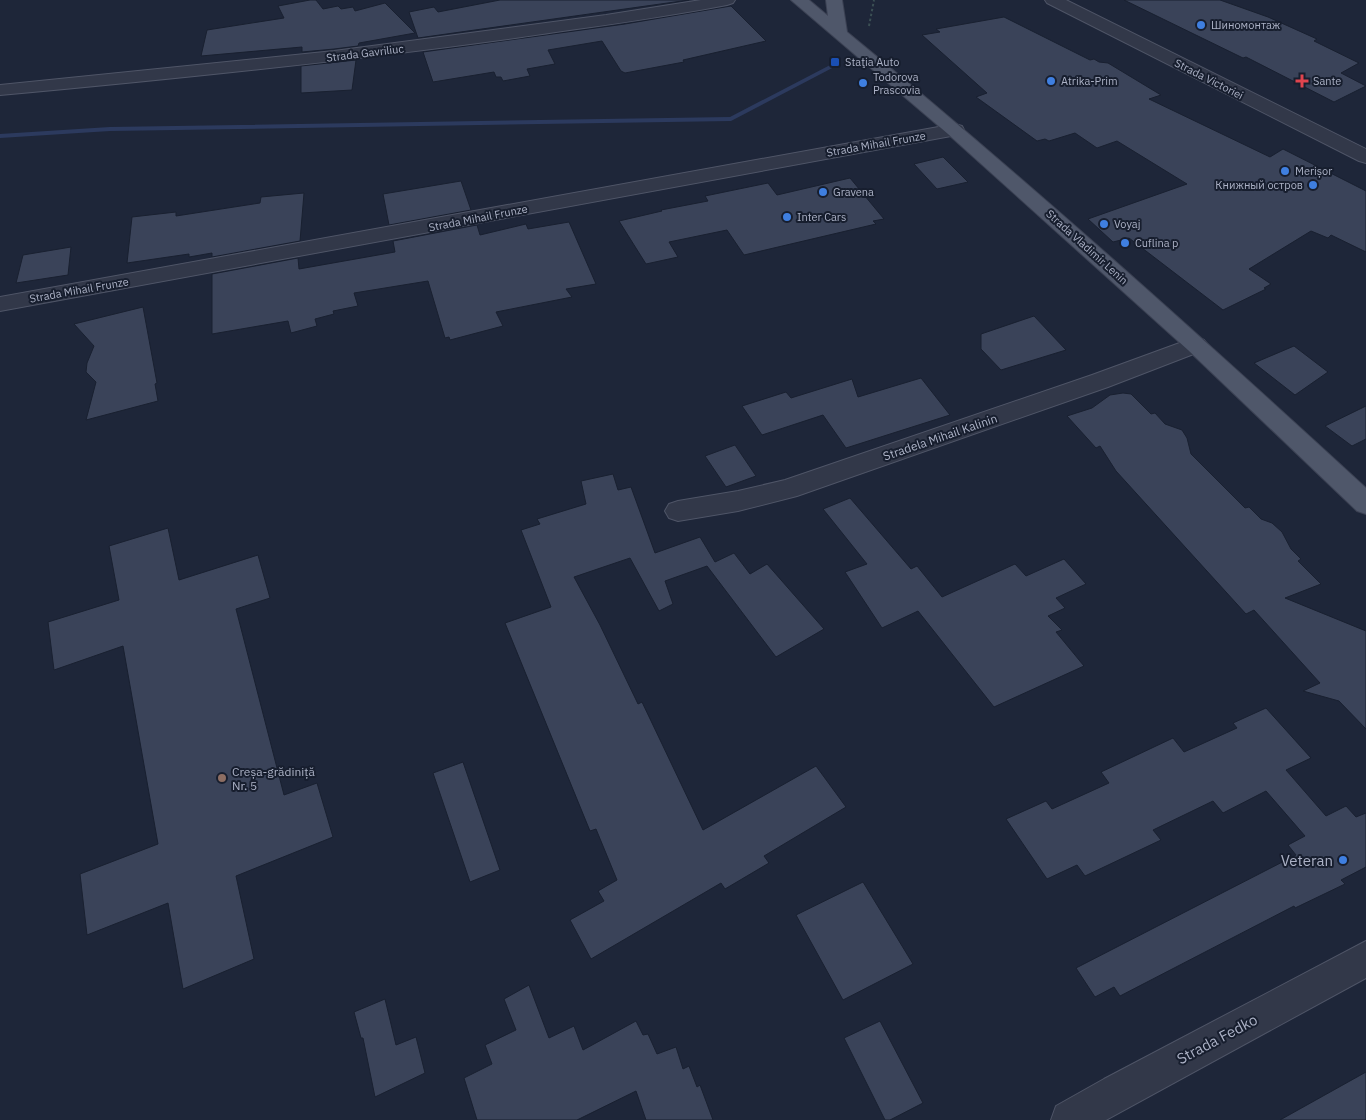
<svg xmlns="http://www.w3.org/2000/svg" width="1366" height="1120" font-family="'IBM Plex Sans',sans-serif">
<rect width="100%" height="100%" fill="#1e2639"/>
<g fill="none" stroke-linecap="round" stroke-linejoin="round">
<path fill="#2c3a5e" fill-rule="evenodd" d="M 834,63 L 837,65 L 836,66 L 731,121 L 110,131 L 0,138 L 0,134 L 110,127 L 730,117 Z"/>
</g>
<g fill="#3a4359" stroke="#192030">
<path d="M 310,0 L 316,0 L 323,9 L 338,6 L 341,9 L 353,7 L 355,11 L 385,3 L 415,33 L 359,43 L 358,46 L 334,49 L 302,52 L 302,47 L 201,56 L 207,30 L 284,18 L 278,6 Z"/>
<path d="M 500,0 L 689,0 L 418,38 L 409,12 L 434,7 L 438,12 Z"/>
<path d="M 1124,0 L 1220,0 L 1268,17 L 1317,39 L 1314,41 L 1359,63 L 1341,73 L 1366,86 L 1334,102 L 1246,57 L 1243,58 Z"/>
<path d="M 731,6 L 766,41 L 683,60 L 684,62 L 625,73 L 621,71 L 602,41 L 548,50 L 555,64 L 527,69 L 530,76 L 503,81 L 501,77 L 496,77 L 494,72 L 433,82 L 423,52 L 625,24 Z"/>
<path d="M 1004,17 L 1090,60 L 1094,59 L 1099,62 L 1108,63 L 1161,95 L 1149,99 L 1270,157 L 1283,149 L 1366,191 L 1366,252 L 1331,235 L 1328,238 L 1311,231 L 1249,269 L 1271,284 L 1264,288 L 1266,289 L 1223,310 L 1129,238 L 1113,242 L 1088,219 L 1187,184 L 1117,141 L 1097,148 L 1075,133 L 1049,141 L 1045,139 L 1037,141 L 976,97 L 987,93 L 922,35 L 940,32 L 936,29 Z"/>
<path d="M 356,60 L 352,90 L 301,93 L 301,66 Z"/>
<path d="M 943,157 L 968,182 L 937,189 L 914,164 Z"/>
<path d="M 850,178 L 884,219 L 873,221 L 876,224 L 744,255 L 727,230 L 669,242 L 678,257 L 646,264 L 619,221 L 662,211 L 661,210 L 708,201 L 705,196 L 768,183 L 777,195 Z"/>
<path d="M 461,181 L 471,210 L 389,225 L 383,194 Z"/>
<path d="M 304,193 L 300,241 L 212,257 L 212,253 L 189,257 L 189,254 L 127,263 L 132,217 L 176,212 L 176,216 L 260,203 L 261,197 Z"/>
<path d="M 569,222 L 596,284 L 566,289 L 572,297 L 496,312 L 503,326 L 450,340 L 449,337 L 445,338 L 428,281 L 354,293 L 358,306 L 333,311 L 334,314 L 315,319 L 317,326 L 291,333 L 288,321 L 212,334 L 212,274 L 298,258 L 299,269 L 395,252 L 393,241 L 477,225 L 480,235 L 526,224 L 528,229 Z"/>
<path d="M 71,247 L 68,275 L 16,283 L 23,255 Z"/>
<path d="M 143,307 L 157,383 L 155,384 L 158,401 L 86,420 L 96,382 L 86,372 L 87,363 L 94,346 L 74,324 Z"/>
<path d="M 1034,316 L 1066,350 L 1001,370 L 981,349 L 981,334 Z"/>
<path d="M 1294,346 L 1328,372 L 1295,395 L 1254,363 Z"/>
<path d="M 921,378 L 950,415 L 846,448 L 823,415 L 762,435 L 742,406 L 786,392 L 791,398 L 852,379 L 858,397 Z"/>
<path d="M 1123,393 L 1131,394 L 1151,414 L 1155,413 L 1165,424 L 1182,430 L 1187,438 L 1191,454 L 1245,508 L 1249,507 L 1261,519 L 1272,523 L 1282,532 L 1291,549 L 1301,559 L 1298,561 L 1321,584 L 1285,598 L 1366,631 L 1366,729 L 1339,701 L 1303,691 L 1320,683 L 1254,610 L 1246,614 L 1116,471 L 1100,446 L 1096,448 L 1067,416 L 1092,408 L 1110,395 Z"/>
<path d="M 1366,406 L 1366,439 L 1352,446 L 1325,426 Z"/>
<path d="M 735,445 L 756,476 L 726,487 L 705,456 Z"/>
<path d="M 613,474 L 618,490 L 631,487 L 655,553 L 700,537 L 715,562 L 734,553 L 750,574 L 767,564 L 824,629 L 776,657 L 707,566 L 665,581 L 673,604 L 659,611 L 630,558 L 574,577 L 600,625 L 638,704 L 642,702 L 703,830 L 816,766 L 846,807 L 764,856 L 769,863 L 725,889 L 721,883 L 591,959 L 570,920 L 604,901 L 598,891 L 617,880 L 596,829 L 590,831 L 505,623 L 551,607 L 521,530 L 540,524 L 537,519 L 586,504 L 581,481 Z"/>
<path d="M 850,498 L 911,569 L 917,566 L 942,597 L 1015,564 L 1026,576 L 1064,559 L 1086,584 L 1056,598 L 1065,608 L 1048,616 L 1062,630 L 1056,632 L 1084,666 L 994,707 L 918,611 L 882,628 L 845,572 L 867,564 L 823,509 Z"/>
<path d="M 168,528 L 179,580 L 258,555 L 270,598 L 236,609 L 284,795 L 317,783 L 333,837 L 236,876 L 254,959 L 183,989 L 168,903 L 87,935 L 80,874 L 158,844 L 123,646 L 54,670 L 48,622 L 119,600 L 109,546 Z"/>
<path d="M 1266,708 L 1311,758 L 1286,770 L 1326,816 L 1346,806 L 1356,817 L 1366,813 L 1366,867 L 1341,880 L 1345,884 L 1295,908 L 1294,906 L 1120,996 L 1114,987 L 1095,997 L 1076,968 L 1296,855 L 1288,845 L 1305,836 L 1266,791 L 1223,813 L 1213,801 L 1153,830 L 1161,840 L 1085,876 L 1077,865 L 1047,879 L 1006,819 L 1046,801 L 1052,809 L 1109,783 L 1101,772 L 1173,738 L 1184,752 L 1237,728 L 1233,723 Z"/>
<path d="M 463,762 L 500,870 L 470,882 L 433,773 Z"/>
<path d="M 863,882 L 913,964 L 843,1000 L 796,915 Z"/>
<path d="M 529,985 L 549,1038 L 574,1026 L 583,1050 L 636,1021 L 643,1035 L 648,1034 L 657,1054 L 676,1047 L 683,1069 L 689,1066 L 697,1087 L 700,1085 L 713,1120 L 646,1120 L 636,1091 L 577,1120 L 477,1120 L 464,1078 L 492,1064 L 485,1045 L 516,1030 L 504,999 Z"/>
<path d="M 385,999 L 396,1045 L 416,1037 L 425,1073 L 375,1097 L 363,1038 L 361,1038 L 354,1012 Z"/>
<path d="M 880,1021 L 923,1103 L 890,1120 L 885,1120 L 844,1038 Z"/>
<path d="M 1366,1072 L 1366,1120 L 1280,1120 Z"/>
</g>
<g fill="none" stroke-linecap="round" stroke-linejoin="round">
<g stroke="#4f5567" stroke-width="2">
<g id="minor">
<path d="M 701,0 L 735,0 L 733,3 L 727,5 C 659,18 590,27 522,37 C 348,61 174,79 0,95 L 0,85 L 334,51 L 606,15 Z"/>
<path d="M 1045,0 L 1066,0 L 1366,149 L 1366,163 L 1359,161 L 1047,3 Z"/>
<path d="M 955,124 L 962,126 L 964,130 L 962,134 L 0,311 L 0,297 Z"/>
<path d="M 1196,337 L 1204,340 L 1208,345 L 1204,350 L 1108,387 L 797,496 L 738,511 L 678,521 L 669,518 L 665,511 L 669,504 L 678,501 L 738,491 L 785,480 L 1092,375 Z"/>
<path d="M 1366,941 L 1366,978 L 1106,1120 L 1051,1120 L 1056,1106 L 1104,1079 Z"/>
</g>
</g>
<g stroke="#3b4153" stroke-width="2">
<path id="major" d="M 791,0 L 809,0 L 828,16 L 826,0 L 842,0 L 847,32 C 1025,178 1196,332 1366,488 L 1366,514 L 1357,511 L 1188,350 L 948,134 Z"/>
</g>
<path stroke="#3b4f54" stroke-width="2" stroke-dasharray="2.5 2.5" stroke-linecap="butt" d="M 869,26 L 874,0"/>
<use href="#minor" fill="#323849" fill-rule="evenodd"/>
<use href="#major" fill="#4f576a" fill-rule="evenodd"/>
</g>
<g fill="#3f7fe0" stroke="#171e2e" stroke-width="2">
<circle cx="1201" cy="25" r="5"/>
<circle cx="1051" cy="81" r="5"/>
<circle cx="863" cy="83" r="5"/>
<circle cx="1285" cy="171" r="5"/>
<circle cx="1313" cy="185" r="5"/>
<circle cx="823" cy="192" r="5"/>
<circle cx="787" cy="217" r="5"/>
<circle cx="1104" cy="224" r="5"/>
<circle cx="1125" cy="243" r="5"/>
<circle cx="1343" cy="860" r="5"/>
</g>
<rect fill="#1a4fb4" stroke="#171e2e" stroke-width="2" x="830" y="57" width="10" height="10" rx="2.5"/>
<path fill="#e0444e" stroke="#171e2e" stroke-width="2" d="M1299.5 73.5h5v5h5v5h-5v5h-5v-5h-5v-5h5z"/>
<circle fill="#8d6e63" stroke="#171e2e" stroke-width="2" cx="222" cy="778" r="5"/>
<g text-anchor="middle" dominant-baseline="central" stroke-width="4" stroke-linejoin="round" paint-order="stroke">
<g font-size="11" fill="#acb2c6" stroke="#171e2e" text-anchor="start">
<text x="1211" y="25">Шиномонтаж</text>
<text x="845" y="62">Staţia Auto</text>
<text x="873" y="77">Todorova<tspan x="873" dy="13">Prascovia</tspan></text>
<text x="1061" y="81">Atrika-Prim</text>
<text x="1313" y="81">Sante</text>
<text x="1295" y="171">Merișor</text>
<text x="1303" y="185" text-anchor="end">Книжный остров</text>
<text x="833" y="192">Gravena</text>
<text x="797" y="217">Inter Cars</text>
<text x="1114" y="224">Voyaj</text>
<text x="1135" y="243">Cuflina p</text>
</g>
<g font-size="11" fill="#acb2c6" stroke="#171e2e">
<text transform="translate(365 53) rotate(-7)">Strada Gavriliuc</text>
<text transform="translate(1209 79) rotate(27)">Strada Victoriei</text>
<text transform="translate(876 144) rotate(-10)">Strada Mihail Frunze</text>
<text transform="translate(478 218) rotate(-11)">Strada Mihail Frunze</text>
<text transform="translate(1087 247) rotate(42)">Strada Vladimir Lenin</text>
<text transform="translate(79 290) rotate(-10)">Strada Mihail Frunze</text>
</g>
<g font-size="12" fill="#acb2c6" stroke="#171e2e">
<text transform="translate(940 437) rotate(-19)">Stradela Mihail Kalinin</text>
</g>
<g font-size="12" fill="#acb2c6" stroke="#171e2e" text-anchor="start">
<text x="232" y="771">Creșa-grădiniță<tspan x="232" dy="14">Nr. 5</tspan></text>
</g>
<g font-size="15" fill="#acb2c6" stroke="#171e2e" text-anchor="end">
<text x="1333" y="860">Veteran</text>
</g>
<g font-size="15" fill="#acb2c6" stroke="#171e2e">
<text transform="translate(1217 1039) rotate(-28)">Strada Fedko</text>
</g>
</g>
</svg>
